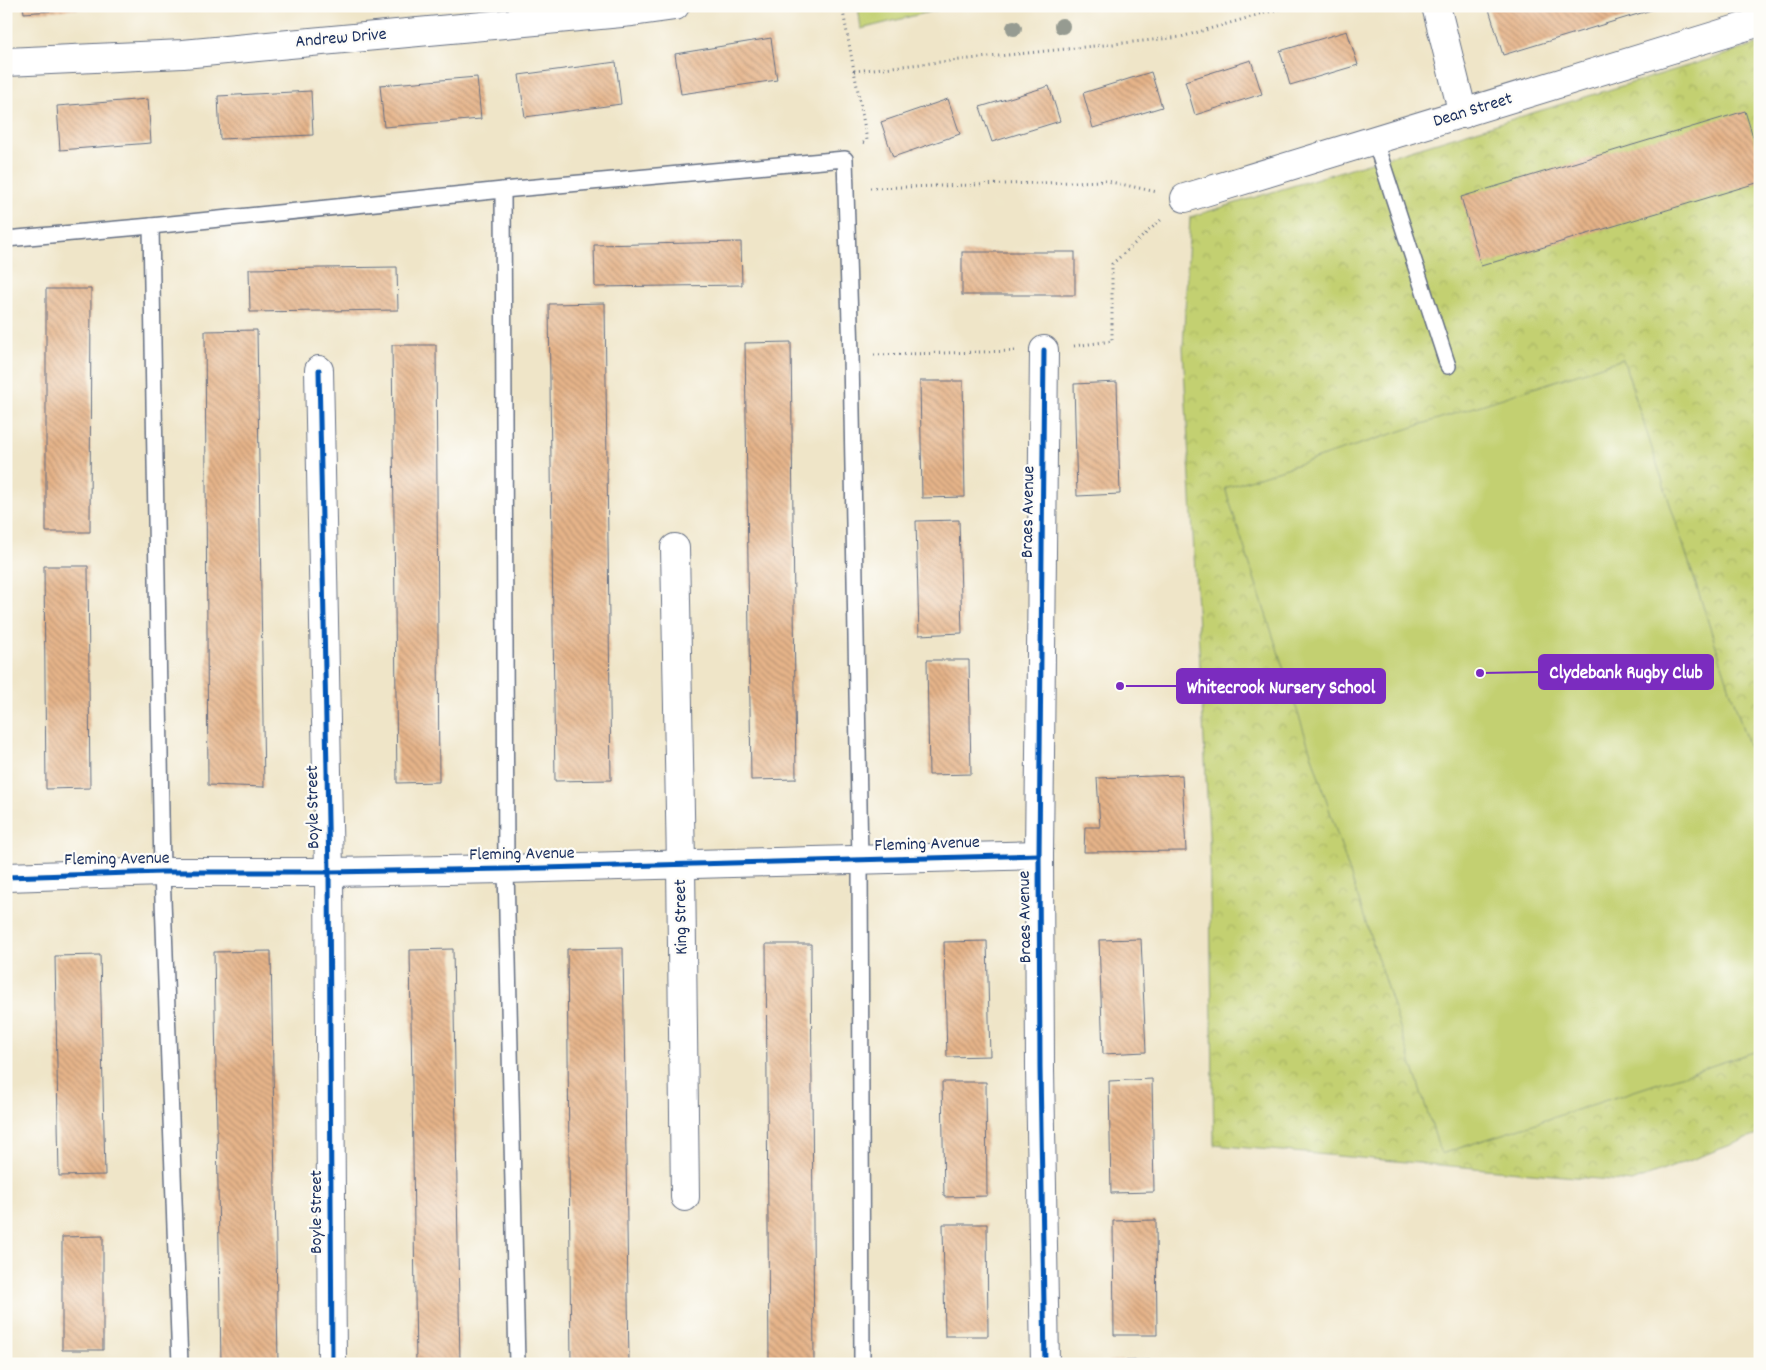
<svg xmlns="http://www.w3.org/2000/svg" width="1766" height="1370" font-family="Dekko,sans-serif">
<defs>
<pattern id="park-crowns" width="20" height="18" patternUnits="userSpaceOnUse" patternTransform="scale(1.25)"><rect width="20" height="18" fill="#c3d071"/><path d="M2 6a3 3 0 1 1 6 0M12 15a3 3 0 1 1 6 0" fill="none" stroke="#a7b364"/></pattern>
<pattern id="building-back-hatch" width="6" height="6" patternUnits="userSpaceOnUse" patternTransform="scale(1.25)"><rect width="6" height="6" fill="#e6b489"/><path d="M-1 5l2 2M0 0l6 6M5-1l2 2" fill="none" stroke="#ba9373"/></pattern>
</defs>
<rect width="100%" height="100%" fill="#fdfcf7"/>
<filter id="ink" filterUnits="userSpaceOnUse"><feTurbulence type="fractalNoise" baseFrequency=".02" numOctaves="2"/><feDisplacementMap in="SourceGraphic" scale="10" xChannelSelector="R" yChannelSelector="G"/><feConvolveMatrix kernelMatrix="1 2 1 2 8 2 1 2 1" color-interpolation-filters="sRGB"/></filter>
<filter id="wash" filterUnits="userSpaceOnUse"><feTurbulence type="fractalNoise" baseFrequency=".0096" numOctaves="4" result="noise"/><feDisplacementMap in="SourceGraphic" scale="20" xChannelSelector="R" yChannelSelector="G"/><feGaussianBlur stdDeviation="1.12" result="paint"/><feColorMatrix in="noise" values="0 0 0 0 0 0 0 0 0 0 0 0 0 0 0 0 0 1.4 0 .05"/><feComposite in="paint" operator="in"/></filter>
<g filter="url(#wash)">
<rect width="100%" height="100%" fill="#efe5c8"/>
<path fill="url(#park-crowns)" stroke="#6f8068" d="M 1760,44 L 1760,1134 L 1632,1182 L 1214,1145 L 1209,834 L 1183,348 L 1190,217 Z"/>
<g fill="#c3d071" stroke="#6f8068">
<path d="M 858,6 L 953,6 L 861,29 Z"/>
<path d="M 1623,359 L 1760,782 L 1760,1050 L 1441,1154 L 1225,488 Z"/>
</g>
<g id="blocks">
<g fill="url(#building-back-hatch)">
<path d="M 23,6 L 92,6 L 92,8 L 24,13 Z"/>
<path d="M 1488,6 L 1660,6 L 1661,7 L 1503,55 Z"/>
<path d="M 1347,31 L 1358,65 L 1290,85 L 1280,51 Z"/>
<path d="M 771,38 L 777,80 L 681,94 L 675,54 Z"/>
<path d="M 1251,60 L 1262,94 L 1195,115 L 1185,81 Z"/>
<path d="M 616,62 L 621,104 L 525,117 L 519,75 Z"/>
<path d="M 1151,72 L 1162,107 L 1093,128 L 1083,93 Z"/>
<path d="M 477,77 L 481,119 L 384,127 L 380,85 Z"/>
<path d="M 1049,86 L 1060,121 L 992,142 L 980,107 Z"/>
<path d="M 311,91 L 313,135 L 220,139 L 218,96 Z"/>
<path d="M 148,99 L 151,143 L 60,150 L 57,106 Z"/>
<path d="M 948,99 L 960,134 L 893,157 L 881,122 Z"/>
<path d="M 1745,111 L 1760,159 L 1760,182 L 1481,266 L 1461,197 Z"/>
<path d="M 741,242 L 742,285 L 595,287 L 594,245 Z"/>
<rect x="962" y="252" width="113" height="43"/>
<path d="M 397,267 L 398,310 L 250,312 L 249,269 Z"/>
<path d="M 46,289 L 91,289 L 90,532 L 46,532 Z"/>
<path d="M 605,303 L 611,780 L 555,781 L 549,304 Z"/>
<path d="M 257,330 L 264,787 L 208,785 L 205,331 Z"/>
<path d="M 791,342 L 796,779 L 751,780 L 745,343 Z"/>
<path d="M 392,345 L 436,345 L 439,782 L 397,783 Z"/>
<path d="M 920,381 L 963,381 L 965,497 L 922,498 Z"/>
<path d="M 1117,382 L 1120,494 L 1077,496 L 1074,384 Z"/>
<path d="M 959,520 L 962,633 L 919,635 L 916,521 Z"/>
<path d="M 44,566 L 88,566 L 90,788 L 46,789 Z"/>
<path d="M 927,660 L 969,660 L 971,774 L 929,775 Z"/>
<path d="M 1182,775 L 1186,851 L 1084,852 L 1085,827 L 1100,827 L 1097,778 Z"/>
<path d="M 1141,939 L 1146,1052 L 1103,1054 L 1099,940 Z"/>
<path d="M 987,941 L 990,1056 L 947,1057 L 944,942 Z"/>
<path d="M 766,944 L 811,944 L 814,1364 L 769,1364 Z"/>
<path d="M 623,948 L 629,1364 L 571,1364 L 567,949 Z"/>
<path d="M 453,949 L 460,1364 L 416,1364 L 410,950 Z"/>
<path d="M 271,951 L 278,1364 L 221,1364 L 214,952 Z"/>
<path d="M 100,955 L 105,1175 L 59,1176 L 55,956 Z"/>
<path d="M 1152,1079 L 1154,1192 L 1111,1193 L 1109,1081 Z"/>
<path d="M 942,1082 L 986,1082 L 987,1196 L 944,1197 Z"/>
<path d="M 1156,1220 L 1157,1335 L 1114,1335 L 1113,1221 Z"/>
<path d="M 943,1224 L 987,1224 L 988,1336 L 945,1336 Z"/>
<path d="M 103,1236 L 103,1350 L 62,1350 L 62,1237 Z"/>
<path d="M 1150,1360 L 1150,1364 L 1108,1364 L 1108,1361 Z"/>
</g>
</g>
</g>
<g filter="url(#ink)">
<use href="#blocks" fill-opacity="0" stroke="#656f83" stroke-width="1"/>
<g fill="none" stroke-linecap="round" stroke-linejoin="round">
<g stroke="#656f83" stroke-width="18">
<g id="lane">
<path d="M 1375,141 L 1448,366"/>
<path d="M 503,190 L 506,869 L 517,1364"/>
<path d="M 151,226 L 162,872 L 180,1364"/>
<path d="M 6,239 L 151,226 L 503,190 L 845,159 L 851,355 L 860,861 L 862,1364"/>
</g>
</g>
<g stroke="#656f83" stroke-width="30">
<g id="street">
<path d="M 1436,6 L 1463,114"/>
<path d="M 6,62 L 183,54 L 632,12 L 675,6"/>
<path d="M 1185,198 L 1760,22"/>
<path d="M 1044,350 L 1039,855 L 1040,1069 L 1045,1364"/>
<path d="M 319,370 L 329,872 L 332,1364"/>
<path d="M 675,548 L 681,865 L 685,1197"/>
<path d="M 6,877 L 162,872 L 329,872 L 506,869 L 1039,855"/>
</g>
</g>
<g stroke="#656f83" stroke-width="3" stroke-dasharray="1 4" stroke-linecap="butt">
<path d="M 842,6 L 867,140 L 862,144"/>
<path d="M 854,71 L 1181,37 L 1289,6"/>
<path d="M 870,188 L 1107,181 L 1157,192"/>
<path d="M 1074,346 L 1112,341 L 1112,264 L 1163,218"/>
<path d="M 874,355 L 1015,351"/>
</g>
<use href="#lane" stroke="#fff" stroke-width="15"/>
<use href="#street" stroke="#fff" stroke-width="28"/>
<g stroke="#fdfcf7" stroke-width="8">
<g id="cycleway">
<path d="M 1044,350 L 1039,855 L 1040,1069 L 1045,1364"/>
<path d="M 319,370 L 329,872 L 332,1364"/>
<path d="M 6,877 L 162,872 L 329,872 L 506,869 L 1039,855"/>
</g>
</g>
<use href="#cycleway" stroke="#0057b8" stroke-width="5"/>
</g>
<g fill="#969b91">
<circle cx="1062" cy="26" r="8"/>
<circle cx="1014" cy="28" r="8"/>
</g>
</g>
<g text-anchor="middle" dominant-baseline="central" stroke-width="4.5" stroke-linejoin="round" paint-order="stroke">
<g font-size="18" fill="#1b2f5e" stroke="#fdfcf7">
<text transform="translate(341 39) rotate(-5)">Andrew Drive</text>
<text transform="translate(1473 111) rotate(-17)">Dean Street</text>
<text transform="translate(1029 512) rotate(-89)">Braes Avenue</text>
<text transform="translate(314 807) rotate(-91)">Boyle Street</text>
<text transform="translate(927 845) rotate(-2)">Fleming Avenue</text>
<text transform="translate(522 855) rotate(-1)">Fleming Avenue</text>
<text transform="translate(117 860) rotate(-1)">Fleming Avenue</text>
<text transform="translate(682 917) rotate(-91)">King Street</text>
<text transform="translate(1026 917) rotate(-91)">Braes Avenue</text>
<text transform="translate(317 1212) rotate(-90)">Boyle Street</text>
</g>
</g>
<path fill="none" stroke="#7b2cbf" stroke-width="2" d="M1480 673L1539 672M1120 686L1177 686"/>
<g fill="#7b2cbf" stroke="#fdfcf7" stroke-width="2">
<circle cx="1480" cy="673" r="5"/>
<circle cx="1120" cy="686" r="5"/>
</g>
<g fill="#7b2cbf" stroke="#7b2cbf" stroke-width="2">
<rect x="1539" y="655" width="174" height="34" rx="5"/>
<rect x="1177" y="669" width="208" height="34" rx="5"/>
</g>
<g font-size="19" text-anchor="middle" font-weight="bold" fill="#fff">
<text x="1626" y="678">Clydebank Rugby Club</text>
<text x="1281" y="693">Whitecrook Nursery School</text>
</g>
<rect width="1766" height="1370" fill="none" stroke="#fdfcf7" stroke-width="25"/>
</svg>
